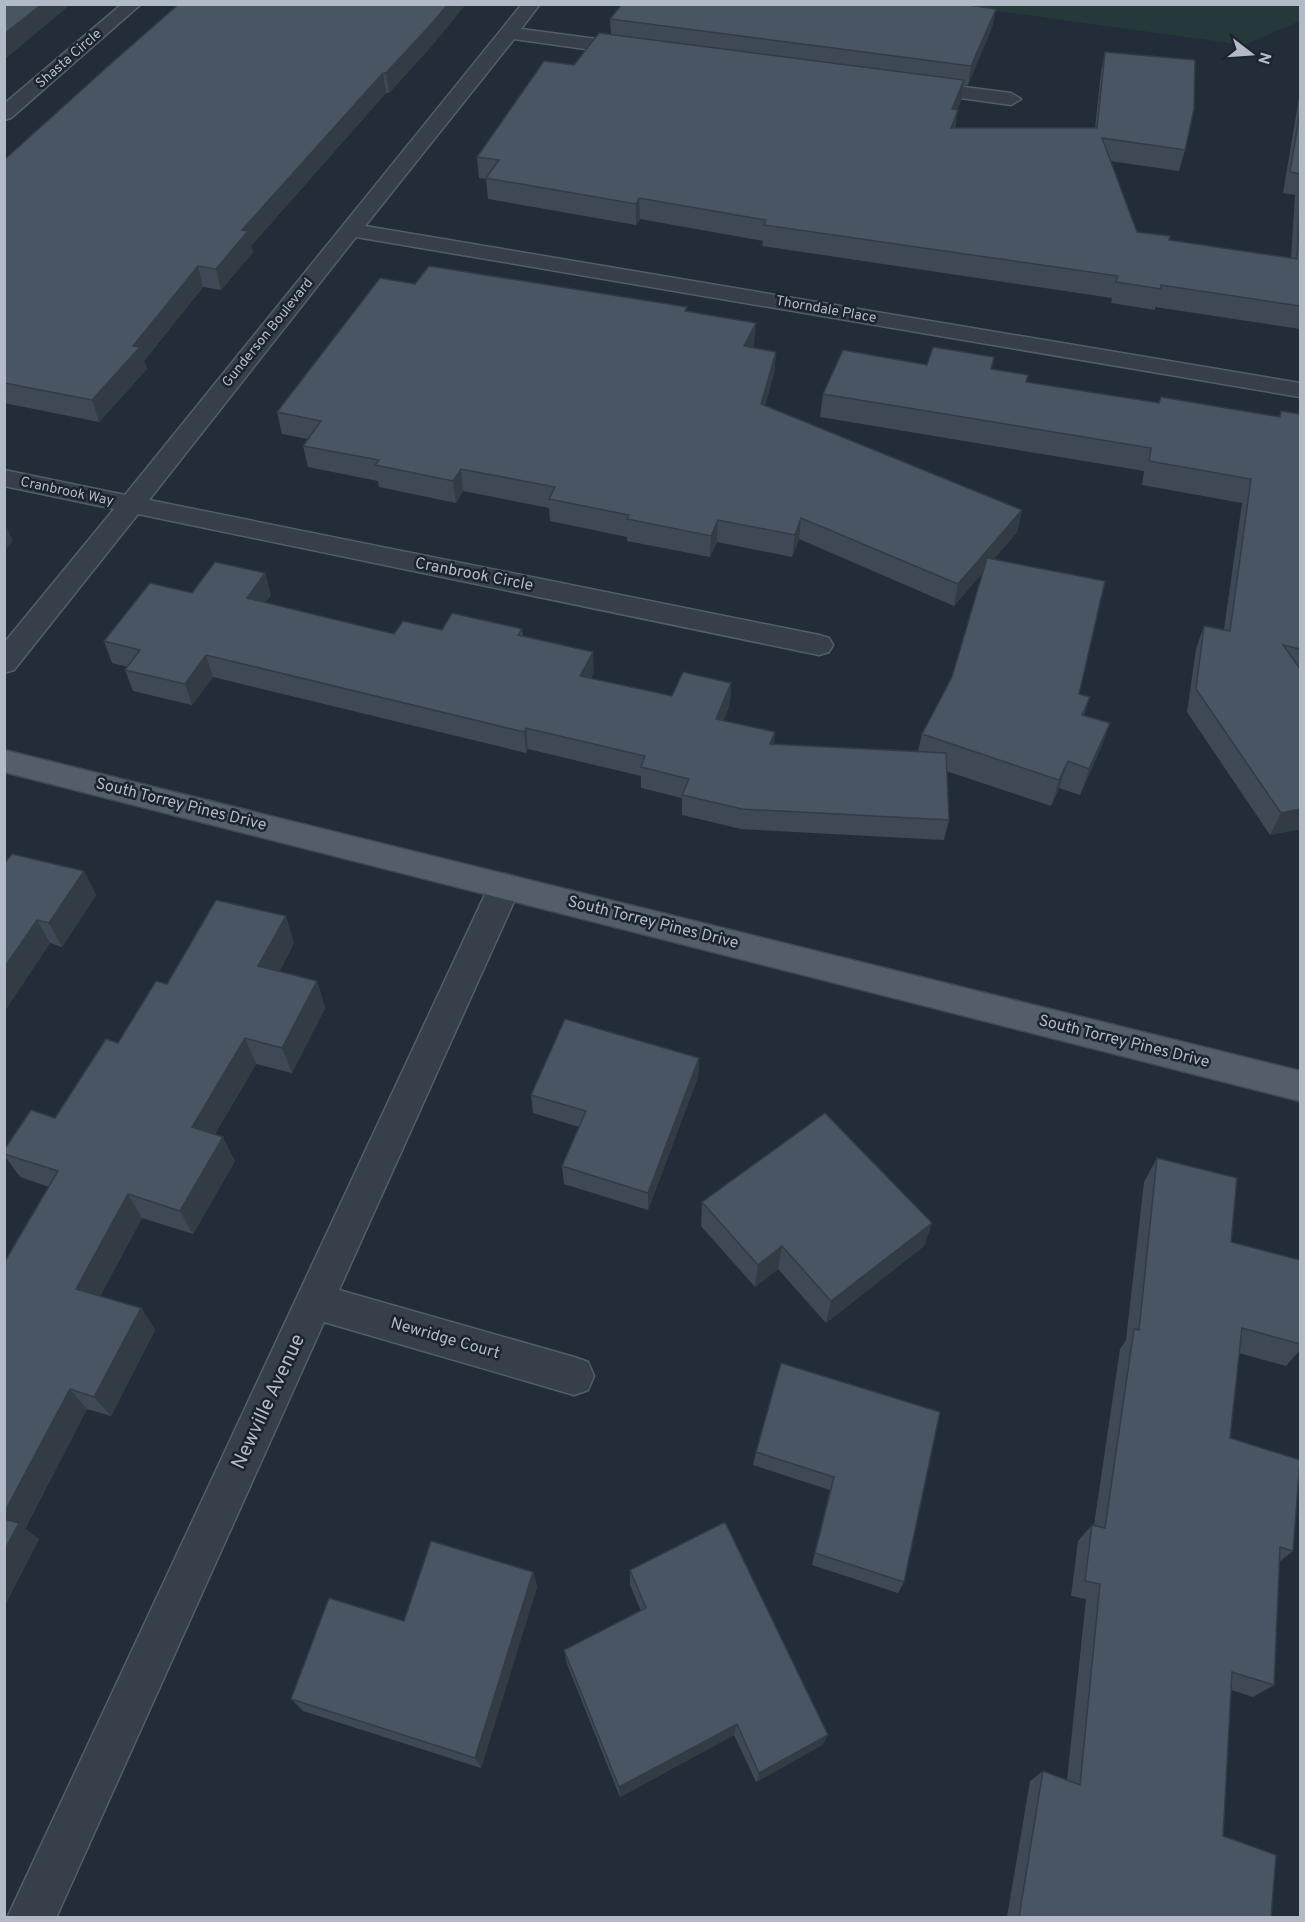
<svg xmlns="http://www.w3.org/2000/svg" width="1305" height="1922" font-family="Overpass,sans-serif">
<rect width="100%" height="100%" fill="#232d39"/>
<path fill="#25393a" d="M 1300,4 L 1300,21 L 1244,45 L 955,5 Z"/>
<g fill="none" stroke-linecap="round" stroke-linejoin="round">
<g stroke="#545d68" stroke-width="3">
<g id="minor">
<path d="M 122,4 L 141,4 L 11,118 L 4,120 L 4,104 Z"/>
<path d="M 522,4 L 540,4 L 521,29 L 635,44 L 644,50 L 635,56 L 514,39 L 365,226 L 1300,383 L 1300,397 L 356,237 L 149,500 L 819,635 L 829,638 L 833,645 L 829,652 L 819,655 L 138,514 L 14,670 L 4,673 L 4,643 L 114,509 L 4,486 L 4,470 L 125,495 Z"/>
<path d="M 918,81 L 1011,93 L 1021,99 L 1011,105 L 911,91 L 909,87 Z"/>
<path d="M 505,874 L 516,877 L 521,886 L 339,1290 L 574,1357 L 588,1362 L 594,1376 L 588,1390 L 574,1395 L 324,1322 L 56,1918 L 7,1918 L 489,886 L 494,877 Z"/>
</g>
</g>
<g stroke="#404853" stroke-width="3">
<path id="major" d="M 4,750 L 1300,1071 L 1300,1101 L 4,772 Z"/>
</g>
<use href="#minor" fill="#363f4a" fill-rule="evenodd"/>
<use href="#major" fill="#545e6a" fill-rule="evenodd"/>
</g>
<g fill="#3f4955">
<path d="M 996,9 L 992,27 L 968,85 L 964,85 L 961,101 L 957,109 L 955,128 L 1095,128 L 1101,72 L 1105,52 L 1185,150 L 1179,171 L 1110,161 L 1137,232 L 1169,240 L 1291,258 L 1295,195 L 1283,193 L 1300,92 L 1300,329 L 1155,307 L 1155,310 L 1111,303 L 1112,298 L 762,246 L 763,241 L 640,219 L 636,225 L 488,199 L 486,179 L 479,178 L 477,157 L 574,65 L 611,34 L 610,19 Z"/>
<path d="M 436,41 L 389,93 L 386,93 L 251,246 L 253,252 L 221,290 L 203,287 L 144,361 L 147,369 L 99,422 L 4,403 L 4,160 Z"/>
<path d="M 415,284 L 687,311 L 754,345 L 753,348 L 776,352 L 774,373 L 765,406 L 1022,510 L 1017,532 L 994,559 L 1079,694 L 1090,697 L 1084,715 L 1110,723 L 1100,750 L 1080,795 L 1059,788 L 1051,806 L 946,771 L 949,820 L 944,840 L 741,829 L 682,815 L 682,798 L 641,788 L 641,776 L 528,749 L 526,753 L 213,677 L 192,705 L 133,691 L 125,670 L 128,667 L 112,663 L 104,641 L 192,593 L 265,573 L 271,595 L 265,603 L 394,634 L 442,630 L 522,629 L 523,636 L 594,673 L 591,678 L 672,696 L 731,683 L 730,704 L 723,721 L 775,732 L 774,744 L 918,751 L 922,734 L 952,677 L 984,571 L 954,606 L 799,539 L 792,557 L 717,542 L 710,557 L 627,541 L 627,537 L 550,521 L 549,508 L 463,491 L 456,503 L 379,487 L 378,481 L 308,467 L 303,446 L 308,439 L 282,434 L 277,412 Z"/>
<path d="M 927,365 L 991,369 L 1026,382 L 1159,403 L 1161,397 L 1279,417 L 1281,411 L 1300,414 L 1300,829 L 1270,835 L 1187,712 L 1196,649 L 1204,626 L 1224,629 L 1242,503 L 1142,485 L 1144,471 L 820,417 L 823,394 Z"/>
<path d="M 4,864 L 84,871 L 96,895 L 62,947 L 50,943 L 4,1012 Z"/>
<path d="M 294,943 L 279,972 L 317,981 L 325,1008 L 292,1073 L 256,1064 L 215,1134 L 235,1161 L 193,1234 L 142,1218 L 100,1296 L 141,1308 L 155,1330 L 111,1416 L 87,1409 L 25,1529 L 39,1539 L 4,1607 L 4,1263 L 49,1187 L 20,1177 L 4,1155 L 4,1150 L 55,1118 L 167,984 Z"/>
<path d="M 699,1058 L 698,1077 L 648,1210 L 564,1184 L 562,1166 L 579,1127 L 533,1113 L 531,1095 Z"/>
<path d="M 1157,1158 L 1231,1242 L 1300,1260 L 1300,1350 L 1286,1366 L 1239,1353 L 1230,1438 L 1293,1551 L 1279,1562 L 1274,1685 L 1253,1697 L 1231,1690 L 1223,1836 L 1271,1917 L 1007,1917 L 1030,1781 L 1043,1771 L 1067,1780 L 1086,1599 L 1071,1596 L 1078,1541 L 1092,1525 L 1094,1525 L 1120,1349 L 1126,1340 L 1144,1182 Z"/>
<path d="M 702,1202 L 932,1223 L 924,1246 L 826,1323 L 778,1269 L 755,1287 L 701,1226 Z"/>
<path d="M 781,1363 L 904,1582 L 898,1593 L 812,1565 L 830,1490 L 753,1465 L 756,1452 Z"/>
<path d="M 630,1570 L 828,1735 L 822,1745 L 756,1782 L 734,1735 L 620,1797 L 567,1664 L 564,1650 L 641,1611 L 630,1585 Z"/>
<path d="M 533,1572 L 537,1587 L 481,1768 L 303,1711 L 291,1699 Z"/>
</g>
<g fill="#333c45">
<path d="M 42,4 L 71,4 L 4,60 L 4,34 Z"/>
<path d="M 448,4 L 466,4 L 436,41 L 389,93 L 386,73 Z"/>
<path d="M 996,9 L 992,27 L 968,85 L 971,66 Z"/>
<path d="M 383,73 L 386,93 L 251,246 L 253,252 L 221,290 L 216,269 L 242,230 Z"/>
<path d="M 964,80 L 961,101 L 949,129 L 952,109 Z"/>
<path d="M 958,110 L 955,130 L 951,128 Z"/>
<path d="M 639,198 L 640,219 L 636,225 L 636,204 Z"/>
<path d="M 198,266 L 203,287 L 144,361 L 147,369 L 99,422 L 92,400 L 133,346 Z"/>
<path d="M 756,323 L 754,345 L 743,368 L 744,346 Z"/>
<path d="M 776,352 L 774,373 L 759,426 L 761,404 Z"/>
<path d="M 461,469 L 463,491 L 456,503 L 453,481 Z"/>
<path d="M 1022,510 L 1017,532 L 954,606 L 958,584 Z"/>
<path d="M 801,518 L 799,539 L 792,557 L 795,535 Z"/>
<path d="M 718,520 L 717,542 L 710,557 L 711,536 Z"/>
<path d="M 4,522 L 13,541 L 4,551 Z"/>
<path d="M 265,573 L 271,595 L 253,620 L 247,598 Z"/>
<path d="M 593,652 L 594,673 L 582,697 L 580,676 Z"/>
<path d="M 206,655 L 213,677 L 192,705 L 185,684 Z"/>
<path d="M 731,683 L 730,704 L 715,740 L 716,719 Z"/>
<path d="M 1110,723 L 1100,750 L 1080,795 L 1089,769 Z"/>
<path d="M 526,728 L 528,749 L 526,753 L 524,732 Z"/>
<path d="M 775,732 L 773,753 L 770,744 Z"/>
<path d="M 1068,761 L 1059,788 L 1051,806 L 1059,780 Z"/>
<path d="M 1300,809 L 1300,829 L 1270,835 L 1281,813 Z"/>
<path d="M 84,871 L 96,895 L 62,947 L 49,923 Z"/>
<path d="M 286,916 L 294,943 L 268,993 L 258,966 Z"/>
<path d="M 37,920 L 50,943 L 4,1012 L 4,968 Z"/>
<path d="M 317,981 L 325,1008 L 292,1073 L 282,1048 Z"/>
<path d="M 245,1038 L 256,1064 L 204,1152 L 192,1127 Z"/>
<path d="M 699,1058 L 698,1077 L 648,1210 L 648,1193 Z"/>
<path d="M 223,1137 L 235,1161 L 193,1234 L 180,1211 Z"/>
<path d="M 128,1194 L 142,1218 L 92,1311 L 76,1289 Z"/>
<path d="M 932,1223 L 924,1246 L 826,1323 L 831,1301 Z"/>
<path d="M 782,1246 L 778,1269 L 755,1287 L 758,1265 Z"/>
<path d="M 141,1308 L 155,1330 L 111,1416 L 94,1397 Z"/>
<path d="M 70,1389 L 87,1409 L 25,1529 L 39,1539 L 4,1607 L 4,1513 Z"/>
<path d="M 533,1572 L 537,1587 L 481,1768 L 475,1758 Z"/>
<path d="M 737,1724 L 734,1735 L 620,1797 L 619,1787 Z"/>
<path d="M 828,1735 L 822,1745 L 756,1782 L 759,1773 Z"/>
</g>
<g fill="#495563" stroke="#333c45" stroke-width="1.5">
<path d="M 4,4 L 42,4 L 4,34 Z"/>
<path d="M 179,4 L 448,4 L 434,21 L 386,73 L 383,73 L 242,230 L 248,231 L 216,269 L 198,266 L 133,346 L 140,347 L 92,400 L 4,383 L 4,160 L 116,59 Z"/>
<path d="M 622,4 L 961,4 L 996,9 L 971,66 L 610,19 Z"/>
<path d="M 599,33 L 964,80 L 952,109 L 958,110 L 951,128 L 1097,128 L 1105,52 L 1195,60 L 1194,109 L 1185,150 L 1102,138 L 1137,232 L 1170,236 L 1169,240 L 1297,259 L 1300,204 L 1300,306 L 1161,285 L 1161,289 L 1116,282 L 1118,276 L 764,225 L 766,220 L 639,198 L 636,204 L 486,178 L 499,160 L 477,157 L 544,61 L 574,65 Z"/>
<path d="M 1300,112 L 1300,174 L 1290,172 Z"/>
<path d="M 429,266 L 687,307 L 685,311 L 756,323 L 744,346 L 776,352 L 761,404 L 1022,510 L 958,584 L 801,518 L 795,535 L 718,520 L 711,536 L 627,519 L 629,515 L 549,499 L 555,487 L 461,469 L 453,481 L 375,465 L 379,460 L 303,446 L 321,421 L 277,412 L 380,278 L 415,284 Z"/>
<path d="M 933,347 L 994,357 L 991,369 L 1028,375 L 1026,382 L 1159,403 L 1161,397 L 1280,417 L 1281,411 L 1300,414 L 1300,649 L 1283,645 L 1300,669 L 1300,809 L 1281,813 L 1196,689 L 1204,626 L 1230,631 L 1251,479 L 1149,461 L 1151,448 L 823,394 L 843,350 L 927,365 Z"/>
<path d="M 987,558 L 1105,581 L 1079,694 L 1090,697 L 1082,715 L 1110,723 L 1089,769 L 1068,761 L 1059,780 L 922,734 L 952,677 Z"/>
<path d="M 215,562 L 265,573 L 247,598 L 394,634 L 403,621 L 442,630 L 452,613 L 522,629 L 518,635 L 593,652 L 580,676 L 672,696 L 683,672 L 731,683 L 716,719 L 775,732 L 770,744 L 946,753 L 949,820 L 742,809 L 682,795 L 689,779 L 641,767 L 645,756 L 526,728 L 524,732 L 206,655 L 185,684 L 125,670 L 140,650 L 104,641 L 150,583 L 192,593 Z"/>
<path d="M 12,854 L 84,871 L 49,923 L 37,920 L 4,968 L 4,864 Z"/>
<path d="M 216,900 L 286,916 L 258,966 L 317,981 L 282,1048 L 245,1038 L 192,1127 L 223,1137 L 180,1211 L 128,1194 L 76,1289 L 141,1308 L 94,1397 L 70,1389 L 4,1513 L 4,1263 L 58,1171 L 4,1154 L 4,1150 L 31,1110 L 55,1118 L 106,1039 L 118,1043 L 156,981 L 167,984 Z"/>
<path d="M 565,1019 L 699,1058 L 648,1193 L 562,1166 L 586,1111 L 531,1095 Z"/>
<path d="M 825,1113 L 932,1223 L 831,1301 L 782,1246 L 758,1265 L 702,1202 Z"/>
<path d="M 1157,1158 L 1237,1178 L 1231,1242 L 1300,1260 L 1300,1344 L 1242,1328 L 1230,1438 L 1300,1460 L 1293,1551 L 1280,1547 L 1274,1685 L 1232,1672 L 1223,1836 L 1276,1855 L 1271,1917 L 1019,1917 L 1043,1771 L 1080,1785 L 1100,1584 L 1085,1581 L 1092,1525 L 1105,1528 L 1134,1329 L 1139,1330 Z"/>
<path d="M 781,1363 L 940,1412 L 904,1582 L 815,1553 L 834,1477 L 756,1452 Z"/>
<path d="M 4,1519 L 19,1523 L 4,1551 Z"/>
<path d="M 725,1522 L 828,1735 L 759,1773 L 737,1724 L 619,1787 L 564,1650 L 646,1608 L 630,1570 Z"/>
<path d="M 431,1541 L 533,1572 L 475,1758 L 291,1699 L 329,1598 L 404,1621 Z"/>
</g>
<g text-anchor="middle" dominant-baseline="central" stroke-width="5" stroke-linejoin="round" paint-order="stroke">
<g font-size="14" fill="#b1bac6" stroke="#1c242f">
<text transform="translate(69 59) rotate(-41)">Shasta Circle</text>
<text transform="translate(826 310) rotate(10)">Thorndale Place</text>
<text transform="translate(268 333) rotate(-51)">Gunderson Boulevard</text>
<text transform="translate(67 492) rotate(12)">Cranbrook Way</text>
</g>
<g font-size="16" fill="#b1bac6" stroke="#1c242f">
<text transform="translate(474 575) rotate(11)">Cranbrook Circle</text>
<text transform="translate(181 805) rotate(14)">South Torrey Pines Drive</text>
<text transform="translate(653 923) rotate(14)">South Torrey Pines Drive</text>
<text transform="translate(1124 1042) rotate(14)">South Torrey Pines Drive</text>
<text transform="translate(445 1339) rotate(16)">Newridge Court</text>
</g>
<g font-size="20" fill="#b1bac6" stroke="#1c242f">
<text transform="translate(269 1402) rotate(-65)">Newville Avenue</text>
</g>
</g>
<rect width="1305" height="1922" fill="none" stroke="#b1bac6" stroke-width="12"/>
<g transform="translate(1251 54) rotate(107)" stroke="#1c242f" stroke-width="4.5" paint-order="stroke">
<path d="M0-4.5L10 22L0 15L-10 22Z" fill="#b1bac6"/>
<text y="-9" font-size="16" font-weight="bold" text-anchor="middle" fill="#b1bac6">N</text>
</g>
</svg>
